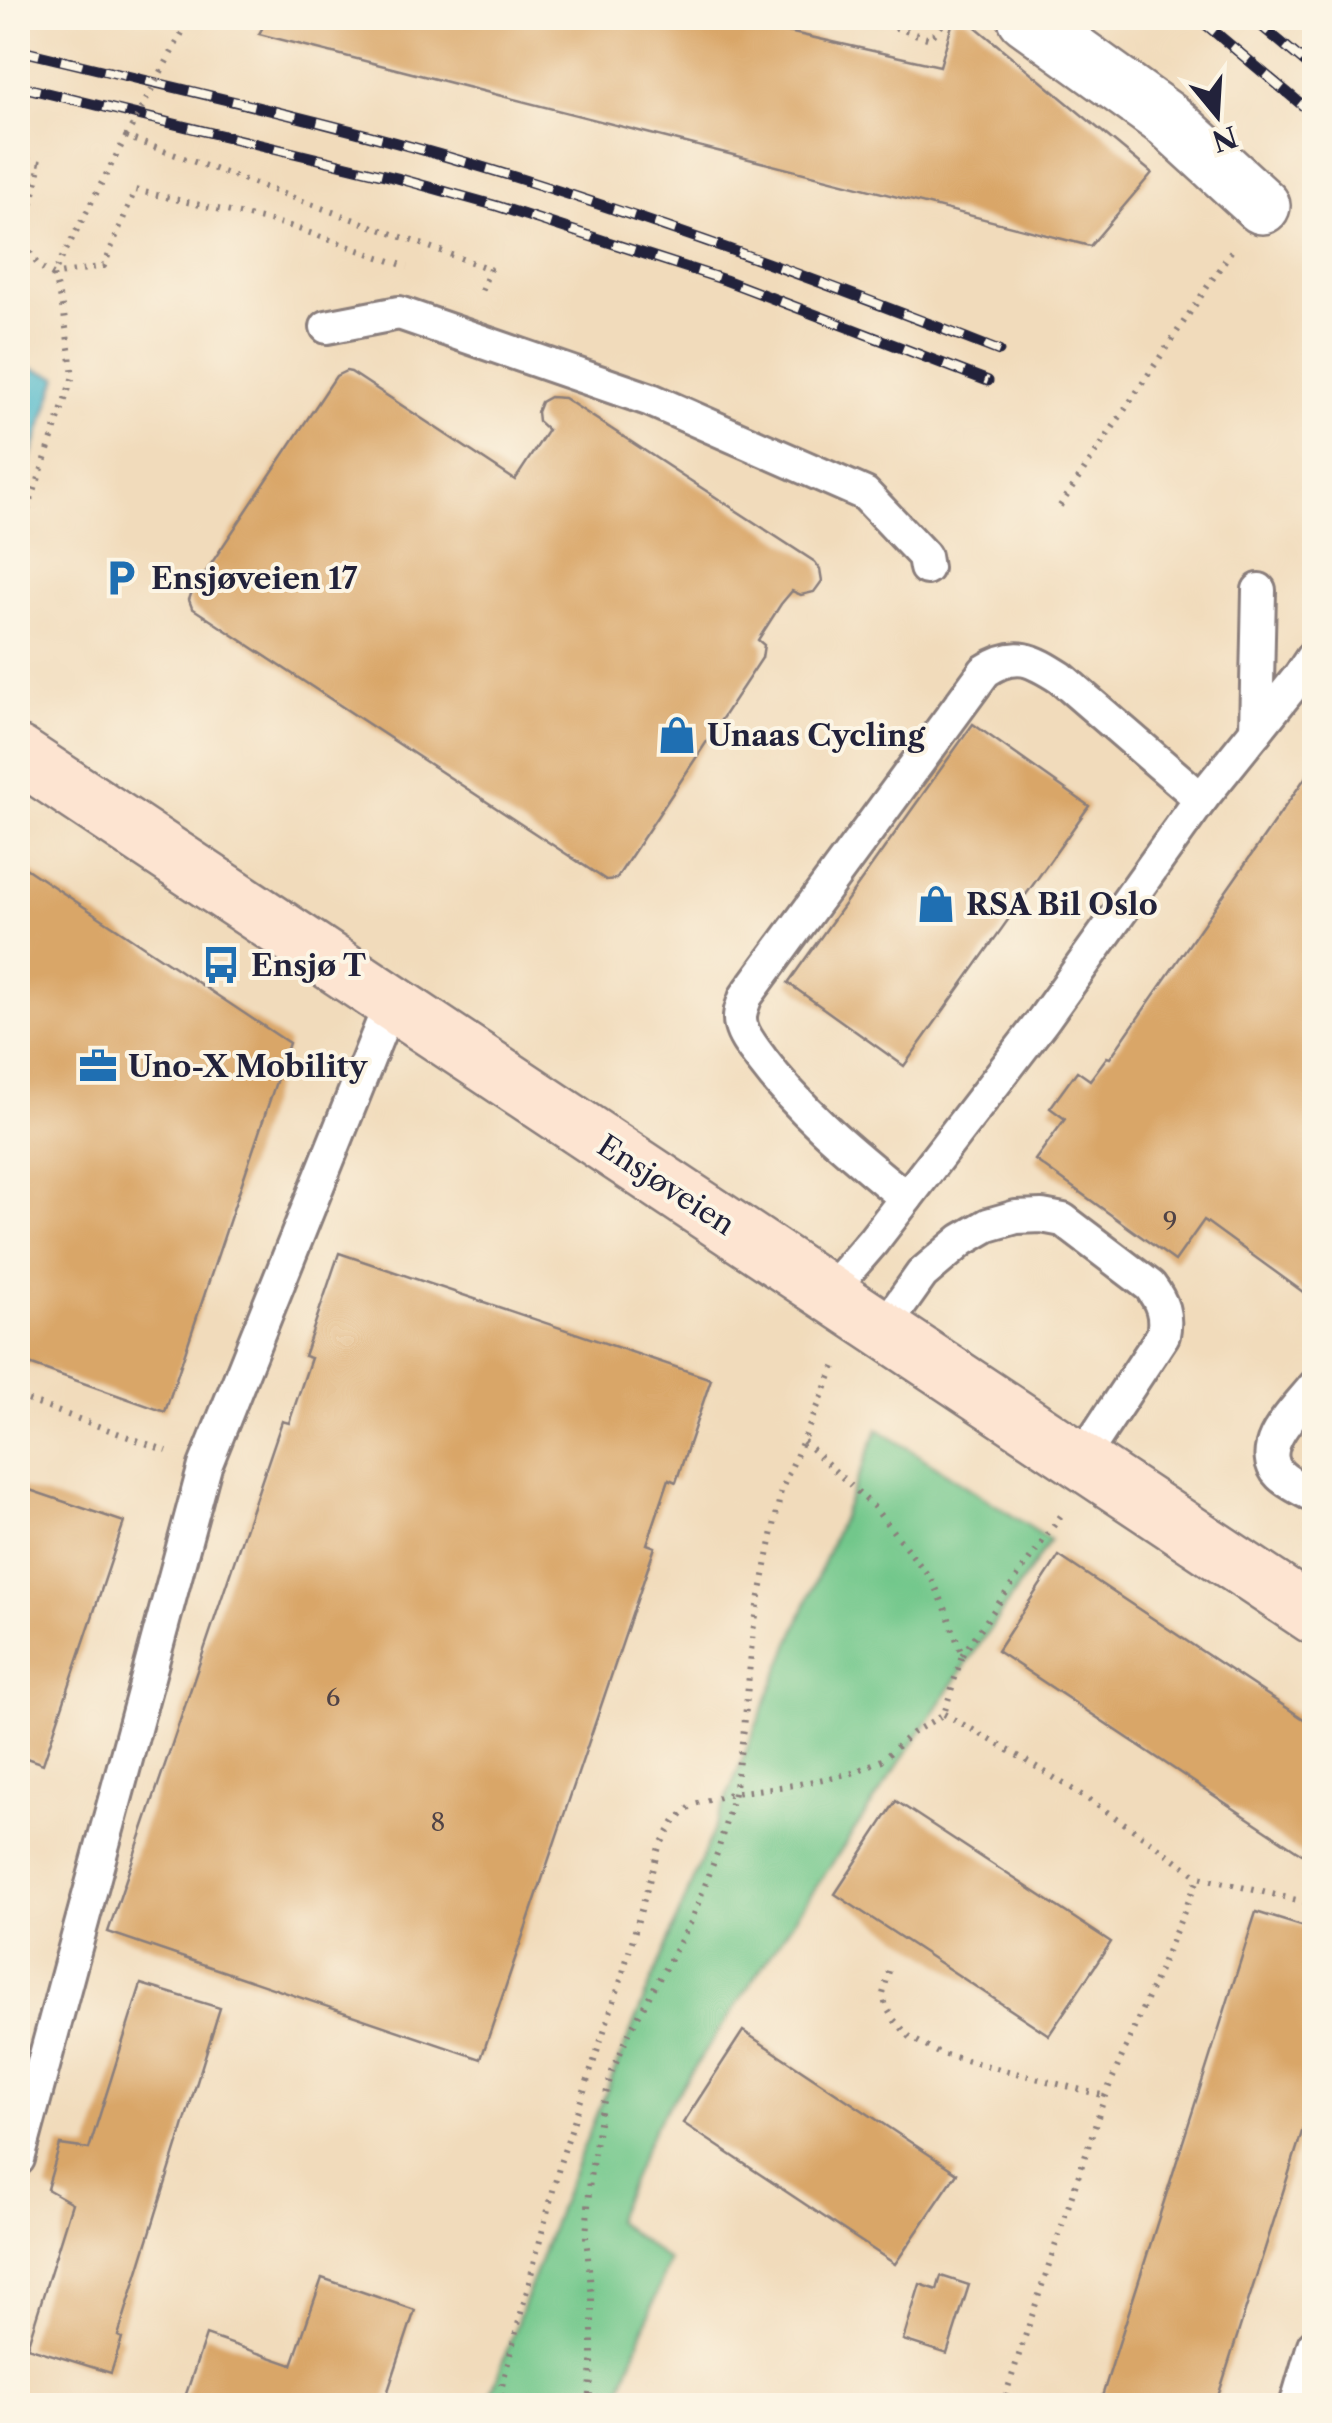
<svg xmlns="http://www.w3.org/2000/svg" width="1332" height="2423" font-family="'Libre Caslon Text',serif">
<rect width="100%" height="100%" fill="#fcf5e5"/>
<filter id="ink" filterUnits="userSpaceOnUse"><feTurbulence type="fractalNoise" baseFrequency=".01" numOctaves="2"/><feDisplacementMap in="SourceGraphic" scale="20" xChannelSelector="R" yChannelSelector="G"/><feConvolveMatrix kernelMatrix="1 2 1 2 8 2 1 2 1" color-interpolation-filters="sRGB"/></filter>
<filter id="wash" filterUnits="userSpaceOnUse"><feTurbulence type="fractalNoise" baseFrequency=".0048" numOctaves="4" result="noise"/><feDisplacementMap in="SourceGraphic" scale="40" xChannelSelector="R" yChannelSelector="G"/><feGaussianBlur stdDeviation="2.25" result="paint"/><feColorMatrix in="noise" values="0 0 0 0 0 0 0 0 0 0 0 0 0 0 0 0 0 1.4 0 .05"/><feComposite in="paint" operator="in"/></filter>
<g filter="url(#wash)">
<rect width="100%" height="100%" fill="#f1dbbb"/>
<path fill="#72c78b" stroke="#4a7463" stroke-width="2.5" d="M 878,1429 L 1050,1540 L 655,2126 L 614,2220 L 669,2261 L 615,2405 L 487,2405 L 560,2204 Z"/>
<path fill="#4db8ca" stroke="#386d82" stroke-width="2.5" d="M 18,364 L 58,377 L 18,496 Z"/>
<g id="blocks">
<g fill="#d9a668">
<path d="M 268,18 L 726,18 L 940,66 L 954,18 L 965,18 L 1152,173 L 1090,246 L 259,34 Z"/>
<path d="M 346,371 L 351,372 L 515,480 L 548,430 L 538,421 L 537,412 L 541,402 L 550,397 L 564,398 L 815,562 L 820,569 L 822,581 L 814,592 L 801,595 L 792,591 L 781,604 L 758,640 L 764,645 L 762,658 L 616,879 L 606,880 L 192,608 L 189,600 L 191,594 L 336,376 Z"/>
<path d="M 973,724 L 1089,806 L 904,1066 L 788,983 Z"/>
<path d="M 1314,765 L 1314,1173 L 1312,1176 L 1314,1178 L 1314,1300 L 1204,1220 L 1175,1261 L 1035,1160 L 1065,1119 L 1050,1108 L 1077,1071 L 1090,1080 L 1107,1057 L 1110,1058 Z"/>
<path d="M 18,863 L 289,1043 L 165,1412 L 18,1360 Z"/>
<path d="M 339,1253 L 711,1379 L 676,1482 L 669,1479 L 647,1544 L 655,1547 L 481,2059 L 108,1932 L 282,1421 L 289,1423 L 311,1358 L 304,1356 Z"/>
<path d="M 18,1486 L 124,1522 L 43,1764 L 18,1755 Z"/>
<path d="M 1059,1556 L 1314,1726 L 1314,1862 L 997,1651 Z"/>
<path d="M 896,1801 L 1111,1942 L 1049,2035 L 835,1894 Z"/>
<path d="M 1256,1912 L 1314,1930 L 1314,2094 L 1215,2406 L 1099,2406 Z"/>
<path d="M 141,1984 L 220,2008 L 118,2336 L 122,2338 L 111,2373 L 27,2347 L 72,2203 L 47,2189 L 60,2145 L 89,2149 Z"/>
<path d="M 743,2031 L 957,2173 L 895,2264 L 683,2123 Z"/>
<path d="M 941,2276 L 969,2285 L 947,2354 L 903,2340 L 920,2284 L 937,2290 Z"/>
<path d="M 322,2278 L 415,2310 L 383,2406 L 199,2406 L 184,2400 L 206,2335 L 292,2365 Z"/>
</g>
</g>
</g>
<g filter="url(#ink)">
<use href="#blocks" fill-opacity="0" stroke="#8a7e7b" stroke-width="2.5"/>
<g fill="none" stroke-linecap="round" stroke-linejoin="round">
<g stroke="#8a7e7b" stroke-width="38">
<g id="lane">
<path d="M 327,327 L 399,313 L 651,400 L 865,494 L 924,556 L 926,568"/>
<path d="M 1256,731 L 1259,590"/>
<path d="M 906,1198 C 854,1155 802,1114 761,1059 C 754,1049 744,1038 741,1026 C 738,1015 742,1007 746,996 L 985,671 C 1016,650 1033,660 1061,678 L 1201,799"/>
<path d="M 829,1292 L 873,1241 L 1043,1020 L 1201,799 L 1300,676 L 1314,655"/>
<path d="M 883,1329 L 922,1274 L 962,1240 L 988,1225 L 1016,1217 L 1042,1216 L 1063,1220 L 1150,1286 C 1162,1302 1167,1315 1163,1335 L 1080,1461"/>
<path d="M 1314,1387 C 1297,1409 1253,1448 1280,1475 C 1289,1484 1304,1490 1314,1496"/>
<path d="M 18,2159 L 205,1466 L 391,1002"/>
<path d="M 1296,2406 L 1314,2345"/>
</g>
</g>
<g stroke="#8a7e7b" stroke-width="60">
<path id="street" d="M 1026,18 L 1169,121 L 1262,206"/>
</g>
<g stroke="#8a7e7b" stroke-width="60">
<path id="secondary" d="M 18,754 L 1314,1616"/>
</g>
<g stroke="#8a7e7b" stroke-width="6" stroke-dasharray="2.5 8" stroke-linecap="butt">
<path d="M 865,18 L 930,39 L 948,18"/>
<path d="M 18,158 L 41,163 L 24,238 L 32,257 L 40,267 L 53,275 L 104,266 L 135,190 L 287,225 L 408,267"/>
<path d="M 1060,506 L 1232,250"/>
<path d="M 18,540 L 73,376 L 64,314 L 53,275 L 126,137 L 490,269 L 481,292 L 477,291"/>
<path d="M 18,1397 L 167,1451"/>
<path d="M 962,1655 L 1062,1514"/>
<path d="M 944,1714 C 1033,1762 1118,1816 1199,1877"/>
<path d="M 889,1971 L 883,1994 L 886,2007 L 894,2020 L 910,2037 L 938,2053 L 1105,2096"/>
<path d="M 500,2406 L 502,2386 L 561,2160 L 620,1983 L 659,1847 L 675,1821 L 694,1804 L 734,1793 L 794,1785 L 852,1773 L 882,1760 L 912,1733 L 944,1714 L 962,1655 L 946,1610 L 934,1583 L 873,1506 L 803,1441"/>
<path d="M 589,2406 L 592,2364 L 592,2298 L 586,2237 L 590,2178 L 600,2116 L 612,2072 L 631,2029 L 691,1922 L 718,1851 L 734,1793 L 744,1729 L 753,1631 L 781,1491 L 837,1362"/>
<path d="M 1002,2406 L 1105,2096 L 1199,1877 L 1314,1904"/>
</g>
<use href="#lane" stroke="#fff" stroke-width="32"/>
<use href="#street" stroke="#fff" stroke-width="55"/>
<use href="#secondary" stroke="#fde4d1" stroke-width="55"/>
<g stroke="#22223b" stroke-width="11">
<g id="rail">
<path d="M 1198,18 L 1314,115"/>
<path d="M 1252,18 L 1314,70"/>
<path d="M 18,50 C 182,90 347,125 508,175 C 675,227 837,287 999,351"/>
<path d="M 18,86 L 397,178 L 497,206 L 725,280 L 988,381"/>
</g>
</g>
<use href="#rail" stroke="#fcf5e5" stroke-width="8" stroke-dasharray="22" stroke-linecap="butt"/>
<path stroke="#8a7e7b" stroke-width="6" stroke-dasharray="2.5 8" stroke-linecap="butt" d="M 126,137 L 190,18"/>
</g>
</g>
<defs>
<g id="parking-bare" transform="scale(3)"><path d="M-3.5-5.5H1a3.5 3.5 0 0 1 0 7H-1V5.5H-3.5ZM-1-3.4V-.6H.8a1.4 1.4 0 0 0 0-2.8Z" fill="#1f6fb2" stroke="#fcf5e5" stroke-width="2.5" paint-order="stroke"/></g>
<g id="shop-bare" transform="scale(3)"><path d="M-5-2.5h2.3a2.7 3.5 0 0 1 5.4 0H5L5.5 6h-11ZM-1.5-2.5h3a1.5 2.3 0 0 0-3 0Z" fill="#1f6fb2" stroke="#fcf5e5" stroke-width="2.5" paint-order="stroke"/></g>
<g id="bus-bare" transform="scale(3)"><path d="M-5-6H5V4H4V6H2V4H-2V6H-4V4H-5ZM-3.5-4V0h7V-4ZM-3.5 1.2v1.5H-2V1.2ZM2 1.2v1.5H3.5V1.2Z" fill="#1f6fb2" stroke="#fcf5e5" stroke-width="2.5" paint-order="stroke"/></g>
<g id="office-bare" transform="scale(3)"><path d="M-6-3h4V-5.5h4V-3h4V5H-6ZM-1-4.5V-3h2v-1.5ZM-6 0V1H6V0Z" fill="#1f6fb2" stroke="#fcf5e5" stroke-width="2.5" paint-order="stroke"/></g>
</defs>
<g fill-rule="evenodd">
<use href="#parking-bare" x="121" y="578"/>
<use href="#shop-bare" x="677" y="735"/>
<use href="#shop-bare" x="936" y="904"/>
<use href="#bus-bare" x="221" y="965"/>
<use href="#office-bare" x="98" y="1066"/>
</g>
<g text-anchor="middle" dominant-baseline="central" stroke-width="8" stroke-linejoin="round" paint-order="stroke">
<g font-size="25" fill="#504346">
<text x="1170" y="1221">9</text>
<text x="333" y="1697">6</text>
<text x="438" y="1822">8</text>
</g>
<g font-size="30" font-weight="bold" fill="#22223b" stroke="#fcf5e5" text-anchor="start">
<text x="151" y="578">Ensjøveien 17</text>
<text x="707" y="735">Unaas Cycling</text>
<text x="966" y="904">RSA Bil Oslo</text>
<text x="251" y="965">Ensjø T</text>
<text x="128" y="1066">Uno-X Mobility</text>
</g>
<g font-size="30" fill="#22223b" stroke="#fcf5e5">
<text transform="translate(666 1185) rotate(33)">Ensjøveien</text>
</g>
</g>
<rect width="1332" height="2423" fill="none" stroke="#fcf5e5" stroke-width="60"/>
<g transform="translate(1217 115) rotate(162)" stroke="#fcf5e5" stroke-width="8" paint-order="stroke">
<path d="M0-8L18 38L0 25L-18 38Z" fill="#22223b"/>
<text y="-15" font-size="28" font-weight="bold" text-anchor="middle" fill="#22223b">N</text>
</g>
</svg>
